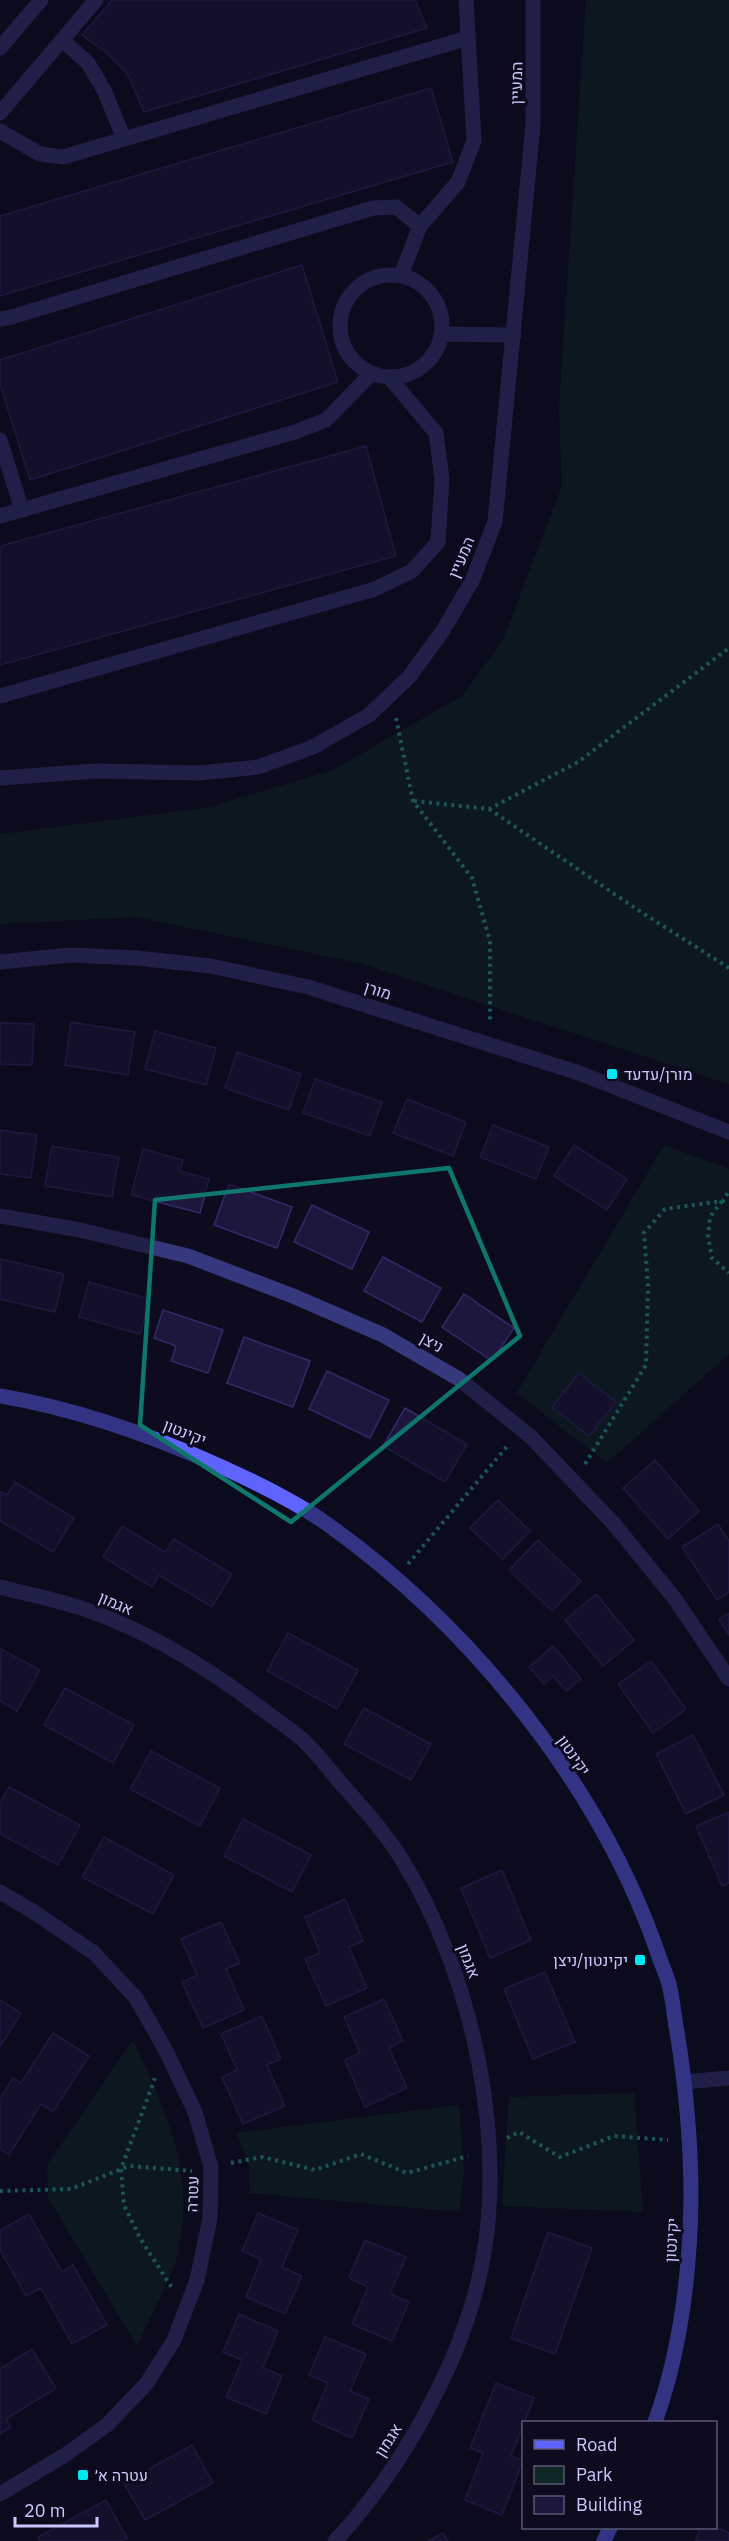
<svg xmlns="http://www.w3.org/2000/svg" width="729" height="2541" font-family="'IBM Plex Sans',Heebo,sans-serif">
<rect width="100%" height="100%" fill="#0d0b1d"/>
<g fill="#0f2725">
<path d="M 586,0 L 729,0 L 729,1084 L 359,963 L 137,917 L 0,924 L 0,834 L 206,808 L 333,770 L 462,696 L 503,640 L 562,486 L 559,407 Z"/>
<path d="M 664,1145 L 729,1169 L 729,1354 L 607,1463 L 517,1393 Z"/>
<path d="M 133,2040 C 167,2114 198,2175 176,2259 C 169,2284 148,2321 137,2346 L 48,2197 L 47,2165 Z"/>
<path d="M 634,2093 L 643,2212 L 502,2206 L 509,2097 Z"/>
<path d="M 459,2105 L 464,2172 L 459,2212 L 250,2193 L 249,2166 L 237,2133 Z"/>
</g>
<g fill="#1d173e" stroke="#32296a" stroke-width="1.5">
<path d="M 112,0 L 415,0 L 427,28 L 144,112 L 128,75 L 107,53 L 82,35 Z"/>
<path d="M 431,88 L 453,162 L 0,296 L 0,216 Z"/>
<path d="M 302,265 L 338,382 L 30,480 L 0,384 L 0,360 Z"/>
<path d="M 366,446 L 396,556 L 0,665 L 0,546 Z"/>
<path d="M 71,1022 L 135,1032 L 128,1075 L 65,1065 Z"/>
<path d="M 0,1023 L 34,1024 L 32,1065 L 0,1064 Z"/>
<path d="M 155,1031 L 216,1048 L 206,1085 L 145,1069 Z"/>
<path d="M 237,1052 L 301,1074 L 289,1110 L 225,1088 Z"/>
<path d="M 315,1079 L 382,1102 L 370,1136 L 303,1113 Z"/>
<path d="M 407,1099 L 466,1122 L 453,1156 L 393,1133 Z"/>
<path d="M 493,1125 L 549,1147 L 536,1179 L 480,1157 Z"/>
<path d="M 0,1130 L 37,1135 L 31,1178 L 0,1174 Z"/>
<path d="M 574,1145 L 627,1179 L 607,1210 L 554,1176 Z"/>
<path d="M 52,1146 L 119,1157 L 112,1197 L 45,1186 Z"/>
<path d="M 143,1149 L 183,1160 L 180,1171 L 209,1179 L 200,1213 L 131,1195 Z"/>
<path d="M 229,1184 L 292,1207 L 277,1248 L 214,1225 Z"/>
<path d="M 312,1205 L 369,1232 L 352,1269 L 294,1242 Z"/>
<path d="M 383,1257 L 441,1288 L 422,1322 L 364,1291 Z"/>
<path d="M 1,1259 L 64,1274 L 55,1312 L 0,1299 Z"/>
<path d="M 89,1282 L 150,1299 L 140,1334 L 79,1317 Z"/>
<path d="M 464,1294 L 514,1328 L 492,1361 L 442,1327 Z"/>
<path d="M 163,1310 L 223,1330 L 208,1373 L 171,1361 L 176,1346 L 154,1338 Z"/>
<path d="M 244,1337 L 310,1361 L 293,1407 L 227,1383 Z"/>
<path d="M 327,1371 L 389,1400 L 370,1438 L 309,1409 Z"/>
<path d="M 579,1373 L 616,1402 L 589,1436 L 552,1407 Z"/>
<path d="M 405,1408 L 467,1444 L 445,1482 L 383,1446 Z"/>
<path d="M 655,1460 L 699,1511 L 668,1539 L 623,1488 Z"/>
<path d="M 15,1482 L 74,1518 L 53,1552 L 0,1521 L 0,1491 L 7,1495 Z"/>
<path d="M 498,1500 L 530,1531 L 503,1559 L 470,1528 Z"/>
<path d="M 718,1524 L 729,1541 L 729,1592 L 717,1600 L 682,1547 Z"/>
<path d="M 122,1526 L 165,1552 L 174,1539 L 232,1574 L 212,1607 L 159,1575 L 152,1587 L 103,1557 Z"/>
<path d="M 538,1540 L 581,1581 L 552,1611 L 509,1570 Z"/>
<path d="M 596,1594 L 634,1640 L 603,1666 L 565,1620 Z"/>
<path d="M 729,1613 L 729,1635 L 719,1619 Z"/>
<path d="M 288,1633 L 358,1670 L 337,1709 L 267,1671 Z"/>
<path d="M 553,1646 L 581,1679 L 566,1691 L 553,1676 L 544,1684 L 529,1667 Z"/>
<path d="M 1,1649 L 40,1670 L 17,1711 L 0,1701 Z"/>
<path d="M 651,1661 L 686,1709 L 653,1733 L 618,1684 Z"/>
<path d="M 65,1688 L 134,1725 L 113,1763 L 44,1725 Z"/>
<path d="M 364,1708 L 431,1744 L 411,1780 L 344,1744 Z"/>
<path d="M 693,1735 L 724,1795 L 686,1814 L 656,1754 Z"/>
<path d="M 151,1751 L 220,1788 L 200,1826 L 130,1789 Z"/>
<path d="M 9,1787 L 80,1825 L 58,1865 L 0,1834 L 0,1803 Z"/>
<path d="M 729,1812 L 729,1883 L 722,1886 L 696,1826 Z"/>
<path d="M 243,1819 L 311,1855 L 292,1892 L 224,1856 Z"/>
<path d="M 104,1837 L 174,1875 L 153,1914 L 82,1877 Z"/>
<path d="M 502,1870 L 531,1940 L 490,1958 L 461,1888 Z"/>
<path d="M 345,1899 L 363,1941 L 349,1947 L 367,1988 L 326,2006 L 305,1959 L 320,1953 L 305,1917 Z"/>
<path d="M 221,1922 L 240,1963 L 226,1969 L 244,2010 L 203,2028 L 182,1982 L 197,1975 L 181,1939 Z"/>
<path d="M 545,1972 L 575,2042 L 533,2059 L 504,1989 Z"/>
<path d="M 384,1999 L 403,2041 L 389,2048 L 407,2088 L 365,2107 L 345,2060 L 360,2053 L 344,2017 Z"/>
<path d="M 0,2000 L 21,2013 L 0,2047 Z"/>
<path d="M 262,2016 L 281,2059 L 267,2065 L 285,2106 L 243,2124 L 222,2077 L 237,2070 L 221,2034 Z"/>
<path d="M 53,2033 L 89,2056 L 53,2112 L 41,2104 L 9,2155 L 0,2149 L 0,2099 L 13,2078 L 21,2083 Z"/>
<path d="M 258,2213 L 298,2230 L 282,2267 L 302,2276 L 285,2314 L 246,2297 L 261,2259 L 242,2251 Z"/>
<path d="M 29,2214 L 62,2272 L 73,2265 L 107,2325 L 72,2344 L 41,2288 L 26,2296 L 0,2250 L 0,2230 Z"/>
<path d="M 548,2232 L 592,2248 L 555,2354 L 511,2338 Z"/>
<path d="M 365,2240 L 406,2257 L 390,2294 L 409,2302 L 392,2341 L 352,2324 L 368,2287 L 349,2278 Z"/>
<path d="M 239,2314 L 278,2331 L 263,2368 L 282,2376 L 266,2414 L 226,2397 L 242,2360 L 223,2352 Z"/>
<path d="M 325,2337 L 366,2354 L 350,2391 L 369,2399 L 352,2438 L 312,2420 L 328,2383 L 309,2375 Z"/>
<path d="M 32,2349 L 56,2388 L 6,2419 L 11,2427 L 0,2434 L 0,2369 Z"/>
<path d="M 496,2383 L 534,2398 L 511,2456 L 523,2461 L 502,2515 L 465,2500 L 483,2453 L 470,2448 Z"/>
<path d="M 192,2445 L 213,2483 L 145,2520 L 124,2483 Z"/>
<path d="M 106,2500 L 127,2538 L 121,2541 L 40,2541 L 38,2537 Z"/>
<path d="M 716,2527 L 729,2533 L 729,2541 L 695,2541 L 701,2528 Z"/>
<path d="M 443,2533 L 448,2541 L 428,2541 Z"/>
</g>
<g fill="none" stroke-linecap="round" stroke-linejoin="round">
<g stroke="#2caf9f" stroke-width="4" stroke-dasharray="3 4.5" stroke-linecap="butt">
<path d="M 396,718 L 413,801 L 472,878 L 490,941 L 490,1023"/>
<path d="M 414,801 L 489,809 L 578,762 L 729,648"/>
<path d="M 489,809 L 638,910 L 729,968"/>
<path d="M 722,1201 L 710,1217 L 708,1236 L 712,1258 L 729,1273"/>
<path d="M 585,1464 L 646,1365 L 648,1285 L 644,1233 L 665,1209 L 723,1201 L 729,1191"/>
<path d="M 408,1564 L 509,1444"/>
<path d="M 155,2078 L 121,2169 L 124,2205 L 140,2238 L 172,2288"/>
<path d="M 507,2138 L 519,2132 L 560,2157 L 614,2136 L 668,2140"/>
<path d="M 231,2163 L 262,2157 L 315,2170 L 361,2154 L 407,2173 L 468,2156"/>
<path d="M 0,2191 L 71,2189 L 129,2166 L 192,2171"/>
</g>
<g stroke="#36387d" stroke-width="15">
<path d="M 62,40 L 88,63 L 105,92 L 124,139"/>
<path d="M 0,113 L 96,0"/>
<path d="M 0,131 L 40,154 L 63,157 L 468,38"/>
<circle cx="391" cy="326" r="51"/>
<path d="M 401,275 L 420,226 L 458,182 L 474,141 L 466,0"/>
<path d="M 0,319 L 8,318 L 373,208 L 396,207 L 420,226"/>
<path d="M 441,334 L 514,335"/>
<path d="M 0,440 L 22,510"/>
<path d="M 0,516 L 295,432 L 326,420 L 372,373"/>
<path d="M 0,696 L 375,589 L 412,571 L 438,542 L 442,479 L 436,433 L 389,377"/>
</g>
<g stroke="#36387d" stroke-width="15">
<path d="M 0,48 L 41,0"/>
<path d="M 0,778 L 96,771 L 200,773 L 258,767 L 313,747 L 369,715 L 409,677 L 442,632 L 472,581 L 495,522 L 533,125 L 533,0"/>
<path d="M 0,962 L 71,955 L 136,958 L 211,966 L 308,987 L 579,1073 L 729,1132"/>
<path d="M 0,1216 L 80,1230 L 188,1256 L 293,1296 L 383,1335 L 459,1379 L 531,1437 L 614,1524 L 675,1599 L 729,1679"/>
<path d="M 0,1587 C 28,1594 57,1600 84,1609 C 149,1631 208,1668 262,1709 C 275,1719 289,1728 302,1739 C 315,1751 327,1767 339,1781 C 360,1805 384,1831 401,1858 C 473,1974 511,2148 478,2282 C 456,2372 398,2474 335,2541"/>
<path d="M 0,1892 L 34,1912 L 94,1953 L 136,1998 L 165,2049 L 195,2112 L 211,2167 L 210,2218 L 197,2280 L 174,2340 L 147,2383 L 107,2425 L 65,2455 L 0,2494"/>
<path d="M 684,2082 L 729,2078"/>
</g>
<g stroke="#5f64ff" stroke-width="15">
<path d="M 0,1396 C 78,1409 153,1436 224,1468 C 259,1484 296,1502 327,1524 C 469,1625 596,1781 655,1945 C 659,1958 665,1971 669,1984 C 673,2000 674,2017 677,2032 C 686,2087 691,2142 691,2198 C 690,2274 681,2350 655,2422"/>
<path d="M 604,2541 L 610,2528"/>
</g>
</g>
<path d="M0 0H729V2541H0ZM 449,1168 L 520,1336 L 291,1522 L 140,1425 L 155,1200 Z" fill="#0d0b1d" fill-opacity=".55" fill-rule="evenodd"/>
<path fill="none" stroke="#0f766e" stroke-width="4.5" stroke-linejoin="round" d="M 449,1168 L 520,1336 L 291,1522 L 140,1425 L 155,1200 Z"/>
<g fill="#00e9f3" stroke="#0d0b1d" stroke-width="2">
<rect x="606" y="1068" width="12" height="12" rx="3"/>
<rect x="634" y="1954" width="12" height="12" rx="3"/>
<rect x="77" y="2469" width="12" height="12" rx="3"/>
</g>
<g text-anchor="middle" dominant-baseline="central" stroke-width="6" stroke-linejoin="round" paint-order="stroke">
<g font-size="16" fill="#cac8ff" stroke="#0d0b1d">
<text transform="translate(516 83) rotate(-89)">המעיין</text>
<text transform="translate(461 557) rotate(-67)">המעיין</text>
<text transform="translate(378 990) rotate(18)">מורן</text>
<text transform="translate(432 1342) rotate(30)">ניצן</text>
<text transform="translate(185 1432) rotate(22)">יקינטון</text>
<text transform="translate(116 1603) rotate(23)">אגמון</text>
<text transform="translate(574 1755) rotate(55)">יקינטון</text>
<text transform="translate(469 1961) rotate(69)">אגמון</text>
<text transform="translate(192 2194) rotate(-88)">עטרה</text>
<text transform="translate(671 2240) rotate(-87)">יקינטון</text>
<text transform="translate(388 2440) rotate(-58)">אגמון</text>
</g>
<g font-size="16" fill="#cac8ff" stroke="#0d0b1d" text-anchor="start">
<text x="624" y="1074">מורן/עדעד</text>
<text x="628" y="1960" text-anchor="end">יקינטון/ניצן</text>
<text x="95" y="2475">עטרה א׳</text>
</g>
</g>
<rect x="522" y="2421" width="195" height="108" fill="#0d0b1d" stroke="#595777" stroke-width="1.5"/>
<rect x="534" y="2440" width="30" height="9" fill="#5f64ff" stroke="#595777" stroke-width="1.5"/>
<text x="576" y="2451" font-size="18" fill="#cac8ff">Road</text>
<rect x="534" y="2466" width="30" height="18" fill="#0f2725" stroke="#595777" stroke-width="1.5"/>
<text x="576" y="2481" font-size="18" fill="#cac8ff">Park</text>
<rect x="534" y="2496" width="30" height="18" fill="#1d173e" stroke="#595777" stroke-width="1.5"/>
<text x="576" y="2511" font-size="18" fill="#cac8ff">Building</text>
<path d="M15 2517v9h82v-9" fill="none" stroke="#cac8ff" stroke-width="3"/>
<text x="24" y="2517" font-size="18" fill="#cac8ff" stroke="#0d0b1d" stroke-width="4.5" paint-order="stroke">20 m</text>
</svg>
